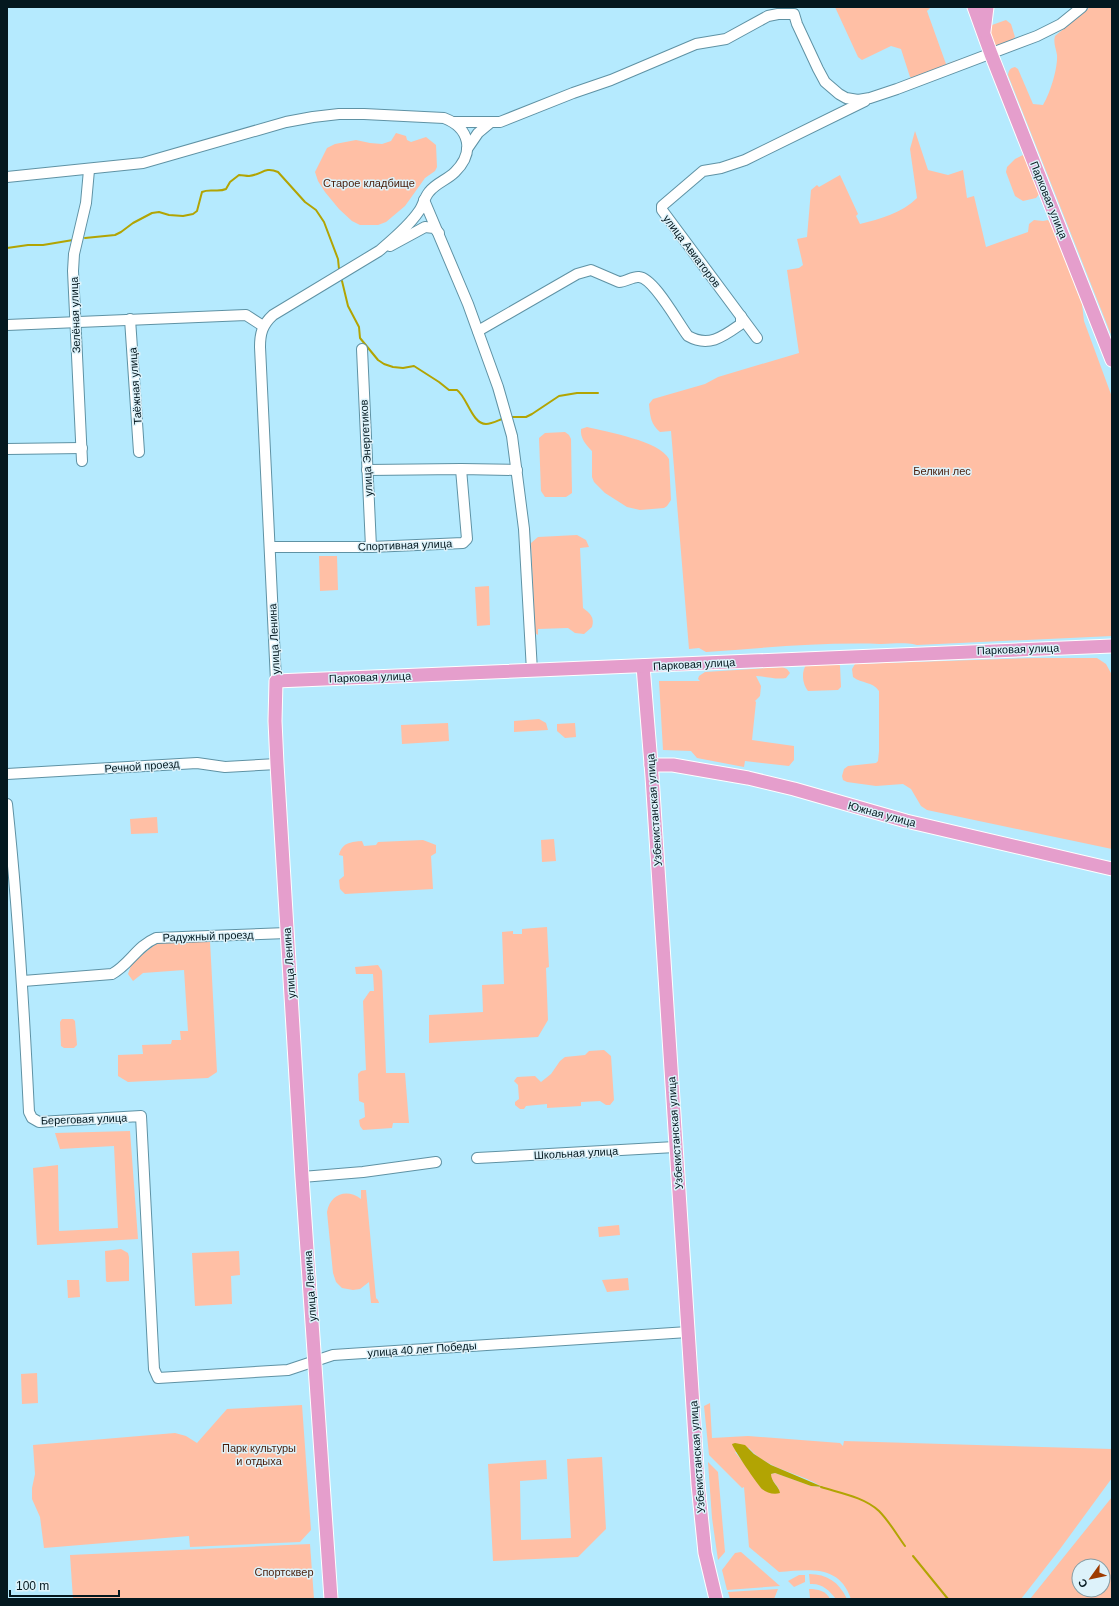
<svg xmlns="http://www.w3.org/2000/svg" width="1119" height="1606" font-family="Arial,sans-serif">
<rect width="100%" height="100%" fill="#b5eafe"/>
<g fill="#ffbfa5" fill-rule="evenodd">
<path d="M 835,7 L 931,7 L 927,11 L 946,64 L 960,59 L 962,62 L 917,79 L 910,77 L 901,49 L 891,46 L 862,60 L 858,57 Z"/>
<path d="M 1090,7 L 1112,7 L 1112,337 L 1008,75 C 1009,70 1010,68 1015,67 L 1018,69 L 1033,104 L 1043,105 C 1050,94 1058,68 1057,55 C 1056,48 1053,43 1055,36 Z"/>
<path d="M 1006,20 L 1011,24 L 1015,37 C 1010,43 1001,47 993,45 L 988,33 L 992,25 Z"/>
<path d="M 915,131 L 928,170 L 948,175 L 963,170 L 967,198 L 974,196 L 986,247 L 1028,232 L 1029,224 L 1034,220 L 1043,221 L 1048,220 L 1055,230 L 1067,264 L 1073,277 L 1074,284 L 1082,304 L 1084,321 L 1112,397 L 1112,636 L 917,645 C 903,642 894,644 881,644 C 823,642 764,648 706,652 L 699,648 L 689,649 L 671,431 L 660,432 C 651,425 650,416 649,404 L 653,399 L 705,384 L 718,377 L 799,353 L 787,270 L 799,268 L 803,265 L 797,239 L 807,237 L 811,190 L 817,185 L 819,187 L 840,175 L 858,214 L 856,216 L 860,224 C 880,219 902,213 917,198 L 910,149 Z"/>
<path d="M 396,133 L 406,136 L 407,140 L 411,142 L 426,137 L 436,145 L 437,167 L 435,171 L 425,178 L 405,206 L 386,222 L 378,225 L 360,225 L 352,221 L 339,209 L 325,192 L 318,181 L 315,172 L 327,148 L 335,144 L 356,140 L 370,143 L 382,144 L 391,141 Z"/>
<path d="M 1023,155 L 1025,156 L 1040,193 L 1036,198 L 1023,201 L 1015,196 L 1006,172 L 1007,167 L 1015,159 Z"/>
<path d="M 587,427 C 607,432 660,441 669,459 L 671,500 L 667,506 L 664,508 L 640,510 L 627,507 L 605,493 L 594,482 L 592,477 L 592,451 C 586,445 580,438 581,429 Z"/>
<path d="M 565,432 L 569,435 L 571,439 L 572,493 L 566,497 L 545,497 L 541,491 L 539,438 L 545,433 Z"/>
<path d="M 577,535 L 586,540 L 589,547 L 580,548 L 583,608 C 590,613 595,618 592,627 L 584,634 L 575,633 L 568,628 L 538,629 L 538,635 L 535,633 L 531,543 L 538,537 Z"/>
<path d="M 319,556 L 337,556 L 338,590 L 320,591 Z"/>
<path d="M 489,586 L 490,625 L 477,626 L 475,587 Z"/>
<path d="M 1034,658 L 1097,658 L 1106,664 L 1112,675 L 1112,849 L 927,810 L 921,806 L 911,789 L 903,784 L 876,786 L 847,782 L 843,780 L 842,776 L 844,769 L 848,766 L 876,763 L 878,761 L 879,751 L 879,691 C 872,681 862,684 853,677 L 852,669 L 855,664 Z"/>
<path d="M 807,664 L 839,664 L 840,666 L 841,687 L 838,690 L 808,691 C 802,684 801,670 807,664 Z"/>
<path d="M 782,667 L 787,669 L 790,673 L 786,678 C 776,680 766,676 756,676 L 761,686 L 760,696 L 755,701 L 756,702 L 752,740 L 794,746 L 794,760 L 789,766 L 745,761 L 744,767 L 697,758 L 691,751 L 663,750 L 659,681 L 700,681 L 698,679 L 699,676 L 705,672 Z"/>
<path d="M 539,719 L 546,723 L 548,730 L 514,732 L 514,721 Z"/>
<path d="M 448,723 L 449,741 L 402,744 L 401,725 Z"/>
<path d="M 575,723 L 576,737 L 565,738 L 557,731 L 557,724 Z"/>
<path d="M 157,817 L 158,833 L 131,834 L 130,819 Z"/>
<path d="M 554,839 L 556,861 L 542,862 L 541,840 Z"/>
<path d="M 423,840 L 436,845 L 436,853 L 431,856 L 433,889 L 345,894 L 340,889 L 339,880 L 344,876 L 343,856 L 339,855 C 342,842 352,842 362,841 L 364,846 L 376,845 L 378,842 Z"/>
<path d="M 547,927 L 549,967 L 546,968 L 548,1020 L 538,1037 L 429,1043 L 429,1015 L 483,1012 L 482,985 L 504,984 L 502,932 L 513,931 L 513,934 L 522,934 L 522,929 Z"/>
<path d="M 210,941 L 217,1072 L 208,1078 L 128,1082 L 118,1076 L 118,1055 L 143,1054 L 142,1045 L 171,1044 L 172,1040 L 181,1040 L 180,1031 L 188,1031 L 184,970 L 143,973 L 133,981 L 128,974 L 132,963 L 157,943 Z"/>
<path d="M 378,965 L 382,971 L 386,1073 L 405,1073 L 409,1123 L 393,1123 L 392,1128 L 363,1130 L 360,1126 L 359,1120 L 365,1117 L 364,1103 L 359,1101 L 358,1074 L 361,1071 L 366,1070 L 363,1001 L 370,991 L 374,991 L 373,974 L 356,974 L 355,967 Z"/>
<path d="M 62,1019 L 73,1019 L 75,1021 L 77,1045 L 74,1048 L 64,1048 L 61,1046 L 60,1022 Z"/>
<path d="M 604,1050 L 611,1056 L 614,1100 L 610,1105 L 606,1105 L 600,1101 L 581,1102 L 581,1106 L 547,1108 L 547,1104 L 526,1106 L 524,1109 L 520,1109 L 515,1105 L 515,1102 L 519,1099 L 518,1085 L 514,1081 L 517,1077 L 535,1076 L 541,1082 L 551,1074 L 560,1061 L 565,1057 L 585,1055 L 589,1051 Z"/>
<path d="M 130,1131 L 138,1239 L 37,1245 L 33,1168 L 58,1165 L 59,1231 L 118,1228 L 114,1146 L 60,1149 L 55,1133 Z"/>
<path d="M 361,1190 L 366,1190 L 376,1298 L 378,1300 L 379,1303 L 371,1303 L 369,1282 L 360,1289 L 353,1290 L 342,1288 L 336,1282 L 333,1273 L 327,1212 C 330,1194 347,1188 361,1199 Z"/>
<path d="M 619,1225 L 620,1235 L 599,1237 L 598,1227 Z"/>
<path d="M 121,1249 L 128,1253 L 129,1257 L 129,1281 L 107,1282 L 106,1281 L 105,1251 Z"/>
<path d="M 239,1251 L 240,1275 L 231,1276 L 232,1304 L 195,1306 L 192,1253 Z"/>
<path d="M 628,1278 L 629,1290 L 607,1292 L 602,1280 Z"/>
<path d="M 67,1280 L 79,1280 L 80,1297 L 68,1298 Z"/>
<path d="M 37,1373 L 38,1403 L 22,1404 L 21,1374 Z"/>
<path d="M 710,1403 L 712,1438 L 748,1436 L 840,1443 L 843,1446 L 844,1441 L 1112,1449 L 1112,1478 L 1060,1549 L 1021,1599 L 851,1599 C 839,1564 809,1570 779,1572 L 749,1547 L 744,1487 L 742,1488 L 709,1455 L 704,1406 ZM 749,1448 C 767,1470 799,1472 822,1487 L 811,1486 L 775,1473 L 771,1474 L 771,1478 L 779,1489 L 761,1488 L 750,1471 L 735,1452 Z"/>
<path d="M 302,1405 L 311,1530 L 300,1542 L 190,1547 L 189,1536 L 44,1548 L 40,1517 L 32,1499 L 32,1488 L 35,1474 L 33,1445 L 175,1433 L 186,1436 L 197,1443 L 227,1409 Z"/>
<path d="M 602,1457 L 606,1529 L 578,1557 L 493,1561 L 488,1464 L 546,1460 L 547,1479 L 520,1481 L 521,1540 L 571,1538 L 567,1459 Z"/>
<path d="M 708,1462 L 718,1472 L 725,1552 L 718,1560 L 712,1518 Z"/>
<path d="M 1112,1497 L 1112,1599 L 1030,1599 ZM 1079,1566 L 1103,1566 L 1103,1590 L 1079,1590 Z"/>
<path d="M 310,1544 L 314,1599 L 73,1599 L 70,1555 Z"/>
<path d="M 741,1552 L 780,1586 L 727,1590 L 722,1570 L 735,1553 Z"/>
<path d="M 809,1574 C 827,1574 839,1582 847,1599 L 836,1599 C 829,1590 822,1583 810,1584 Z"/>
<path d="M 799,1575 L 805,1575 L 805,1582 L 794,1587 L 788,1581 Z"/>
<path d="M 778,1589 L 774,1599 L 730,1599 L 728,1592 Z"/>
<path d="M 809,1589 C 818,1589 826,1591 830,1599 L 812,1599 L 810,1598 Z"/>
</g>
<path fill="#b2a403" d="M 735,1443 L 745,1445 L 754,1454 L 771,1465 L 823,1487 L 811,1486 L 775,1473 L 771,1474 C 771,1482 779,1486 780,1493 C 774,1495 767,1493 762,1489 C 759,1487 732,1447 732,1444 Z"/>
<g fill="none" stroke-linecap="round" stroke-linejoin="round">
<g stroke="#b2a403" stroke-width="2">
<path d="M 85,238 L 115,235 L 121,232 L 133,223 L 152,213 L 159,212 L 169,215 L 183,216 L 193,214 L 197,211 L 202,192 C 210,188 218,193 226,189 L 230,182 L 239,175 C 242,175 246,176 249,176 C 262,175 264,166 278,172 L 305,202 L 316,210 L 324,222 L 338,259 L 339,269"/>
<path d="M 7,248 L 28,245 L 43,245 L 73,240"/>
<path d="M 342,281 L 348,306 L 359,327 L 360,338 L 378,360 L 384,364 L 393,367 L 403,368 L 414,366 L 439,382 L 449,390 L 457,390 C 467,397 472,424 486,424 C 491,424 497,421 502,419"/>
<path d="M 512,417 L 526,417 L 532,414 L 559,396 L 577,393 L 598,393"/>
<path d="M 821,1487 C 840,1493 864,1497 879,1511 C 889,1521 897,1535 905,1546"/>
<path d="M 913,1556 L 948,1599"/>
</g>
<g stroke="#5f92a4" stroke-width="12">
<g id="minor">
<path d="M 454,122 L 500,122 L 573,93 L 611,80 L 696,44 L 726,39 L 768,16 L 778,14 L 794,14 L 797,24 L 818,69 L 825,82 L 839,94 L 846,98 L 858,100 L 870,98 L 897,89 L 1037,36 L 1061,24 L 1082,7"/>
<path d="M 467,149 L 478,133 L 490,123"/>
<path d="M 7,177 L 143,163 L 286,122 L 313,117 L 339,114 L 364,114 L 444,118 C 470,128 475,152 455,172 C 447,180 436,183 429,192 C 424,198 423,206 419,211 C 409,226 393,239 379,251 L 273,315 C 262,325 260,334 260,347 L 276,681"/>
<path d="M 424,200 L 468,304 L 498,387 L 512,436 L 524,529 L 532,671"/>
<path d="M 390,246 L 425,227 L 434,228 L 439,233"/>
<path d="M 130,319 L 139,452"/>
<path d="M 7,325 L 246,315 L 263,326"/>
<path d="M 478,331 L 577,274 L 591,270 L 619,282 C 626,282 633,276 639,277 C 654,278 678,323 688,336 C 709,348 724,336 741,324 L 741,316"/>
<path d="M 757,338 L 662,210 L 662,206 L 703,171 L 721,168 L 745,160 L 865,101"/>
<path d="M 362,349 L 371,547"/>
<path d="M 7,449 L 82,448"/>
<path d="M 82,461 L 73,271 L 74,254 L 86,203 L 89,170"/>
<path d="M 367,470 L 461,469 L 517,470"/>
<path d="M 270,547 L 371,547 L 463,543 L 467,539 L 461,469"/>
<path d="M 7,774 L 197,763 L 225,767 L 277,764"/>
<path d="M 7,804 C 18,906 24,1009 29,1112 L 32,1118 L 39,1122 L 141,1116 L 154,1369 L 158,1378 L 288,1370 L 333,1355 L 688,1332"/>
<path d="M 23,981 L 112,974 C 129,965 137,946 156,938 L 287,933"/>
<path d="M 477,1158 L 675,1147"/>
<path d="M 302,1177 L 363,1172 L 436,1162"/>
</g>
</g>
<g stroke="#fff" stroke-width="15">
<g id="major">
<path d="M 974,7 L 991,54 L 1112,360"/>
<path d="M 984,31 L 987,7"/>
<path d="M 643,666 L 652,776 L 698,1484 L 705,1553 L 716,1599"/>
<path d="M 651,765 L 673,765 L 748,778 L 794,789 L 906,821 L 1112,869"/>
<path d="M 331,1599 L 302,1177 L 277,764 L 275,721 L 276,681 L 1112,646"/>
</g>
</g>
<use href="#minor" stroke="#fff" stroke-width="10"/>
<use href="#major" stroke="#e59ecc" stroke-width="13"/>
</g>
<g text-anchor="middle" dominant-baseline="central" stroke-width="3" stroke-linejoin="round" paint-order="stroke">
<g font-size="11" fill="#481d0a" stroke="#ddf2fa">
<text x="369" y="183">Старое кладбище</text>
<text x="942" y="471">Белкин лес</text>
<text x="259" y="1448">Парк культуры<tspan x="259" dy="13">и отдыха</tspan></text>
<text x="284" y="1572">Спортсквер</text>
</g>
<g font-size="11" fill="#04181f" stroke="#ddf2fa">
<text transform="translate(1049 200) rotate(68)">Парковая улица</text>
<text transform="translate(692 251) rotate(53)">улица Авиаторов</text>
<text transform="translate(75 315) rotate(-92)">Зелёная улица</text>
<text transform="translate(135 386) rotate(-94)">Таёжная улица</text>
<text transform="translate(366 448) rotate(-93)">улица Энергетиков</text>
<text transform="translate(405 545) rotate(-2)">Спортивная улица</text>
<text transform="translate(274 639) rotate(-93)">улица Ленина</text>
<text transform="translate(1018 649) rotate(-2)">Парковая улица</text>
<text transform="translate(694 664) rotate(-3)">Парковая улица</text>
<text transform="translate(370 677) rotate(-2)">Парковая улица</text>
<text transform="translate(142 766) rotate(-4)">Речной проезд</text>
<text transform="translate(654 810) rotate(-94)">Узбекистанская улица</text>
<text transform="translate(882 814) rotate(15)">Южная улица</text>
<text transform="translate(208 936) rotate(-2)">Радужный проезд</text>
<text transform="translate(289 963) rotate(-94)">улица Ленина</text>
<text transform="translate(84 1119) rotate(-2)">Береговая улица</text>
<text transform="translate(675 1133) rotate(-94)">Узбекистанская улица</text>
<text transform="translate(576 1153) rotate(-3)">Школьная улица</text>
<text transform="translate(310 1286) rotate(-94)">улица Ленина</text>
<text transform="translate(422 1349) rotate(-4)">улица 40 лет Победы</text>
<text transform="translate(697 1457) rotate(-94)">Узбекистанская улица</text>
</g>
</g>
<rect width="1119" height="1606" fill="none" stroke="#04181f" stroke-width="16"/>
<g transform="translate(1091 1578) rotate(237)"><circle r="19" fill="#ddf2fa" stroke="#869ba2"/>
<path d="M0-3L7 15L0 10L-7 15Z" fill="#9e3b00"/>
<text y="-6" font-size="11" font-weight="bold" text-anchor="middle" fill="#04181f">С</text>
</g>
<path d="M10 1590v6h109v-6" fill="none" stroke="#04181f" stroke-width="2"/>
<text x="16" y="1590" font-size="12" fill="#04181f" stroke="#ddf2fa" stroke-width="3" paint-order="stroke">100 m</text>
</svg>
